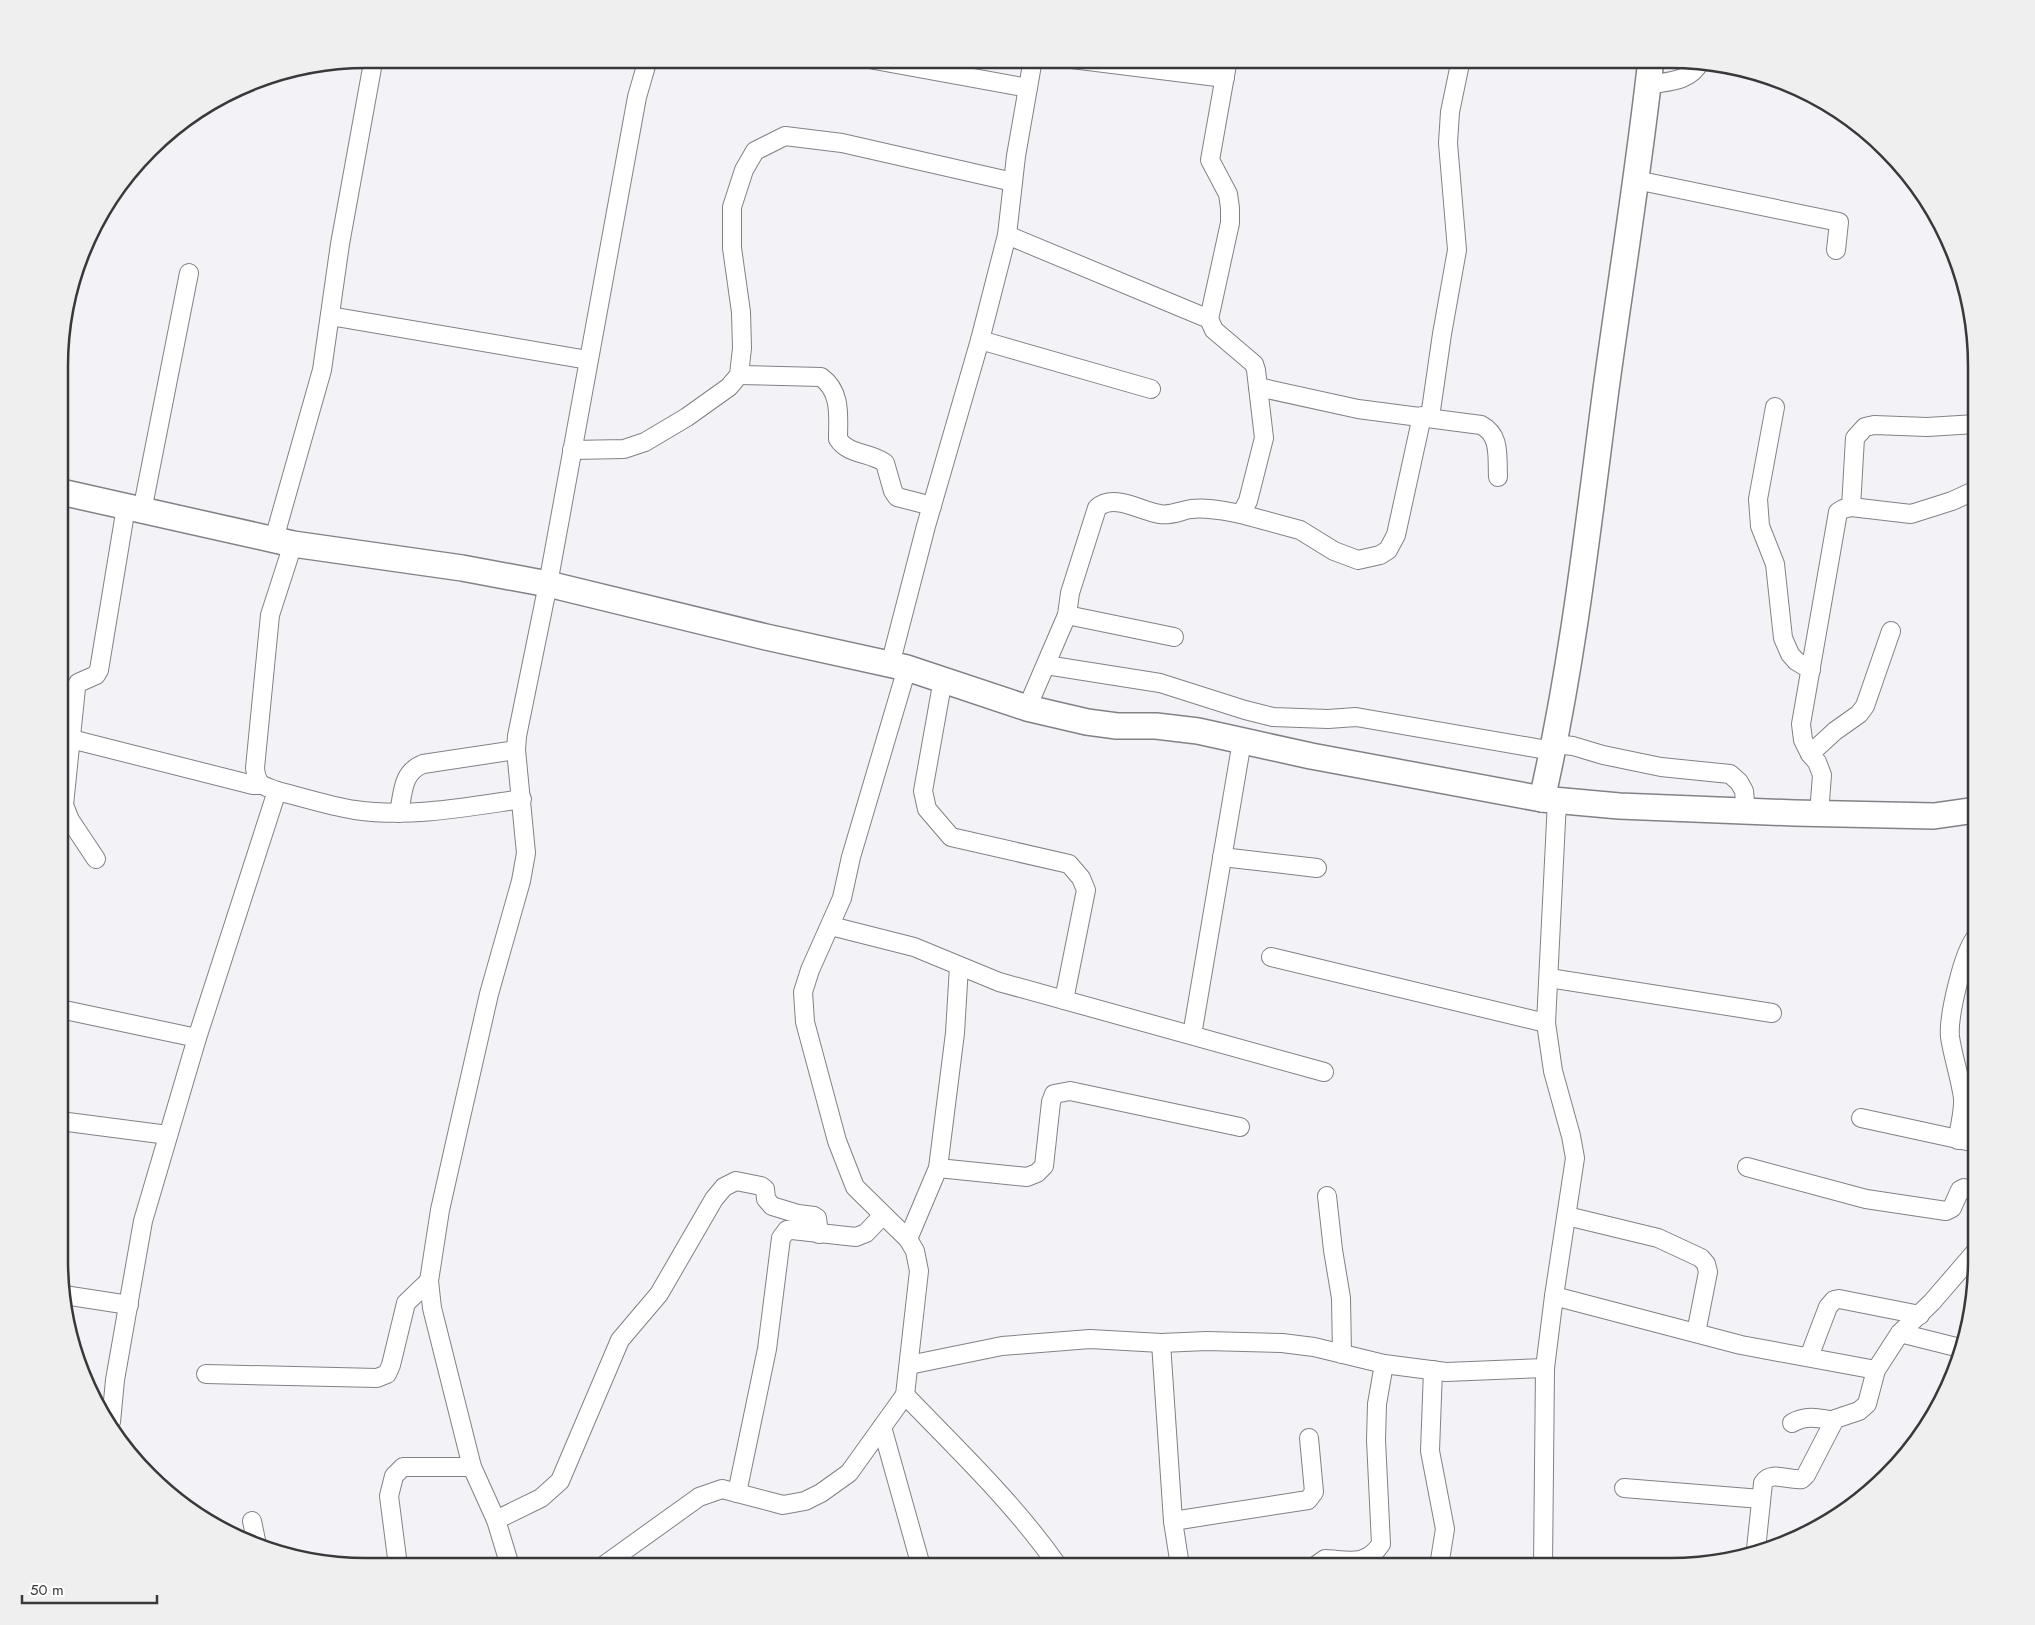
<svg xmlns="http://www.w3.org/2000/svg" width="2035" height="1625" font-family="Jost,sans-serif">
<rect width="100%" height="100%" fill="#f3f2f7"/>
<g fill="none" stroke-linecap="round" stroke-linejoin="round">
<g stroke="#838186" stroke-width="20">
<g id="street">
<path d="M 869,59 L 1028,88"/>
<path d="M 1072,59 L 1225,78"/>
<path d="M 1648,85 C 1668,81 1690,82 1700,62"/>
<path d="M 1636,180 L 1839,222 L 1836,250"/>
<path d="M 1007,235 L 1209,319"/>
<path d="M 330,316 L 588,360"/>
<path d="M 980,340 L 1151,389"/>
<path d="M 739,375 L 821,377 C 842,392 838,417 838,439 C 848,455 870,452 885,463 L 893,491 L 897,497 L 932,506"/>
<path d="M 1258,387 L 1358,409 L 1481,425 C 1501,435 1497,457 1498,477"/>
<path d="M 1775,407 L 1758,499 L 1760,526 L 1775,564 L 1783,638 L 1790,654 L 1796,661 L 1811,670"/>
<path d="M 1430,417 L 1442,334 L 1457,250 L 1448,143 L 1450,112 L 1461,59"/>
<path d="M 572,450 L 624,449 L 645,442 L 687,417 L 729,387 L 739,375 L 742,348 L 741,312 L 732,248 L 732,207 L 744,170 L 755,151 L 785,136 L 842,143 L 1013,182"/>
<path d="M 1851,507 L 1855,438 L 1865,427 L 1874,425 L 1927,427 L 1976,424"/>
<path d="M 142,511 L 189,273"/>
<path d="M 1241,514 L 1300,530 L 1334,551 L 1358,560 L 1380,555 L 1388,550 L 1396,535 L 1422,416"/>
<path d="M 274,539 L 322,370 L 340,244 L 372,68 L 369,59"/>
<path d="M 1067,615 L 1174,637"/>
<path d="M 890,665 L 926,526 L 980,340 L 1007,235 L 1016,156 L 1033,59"/>
<path d="M 1046,665 L 1160,683 L 1245,710 L 1273,717 L 1328,719 L 1356,717 L 1553,751"/>
<path d="M 907,668 L 851,857 L 842,898 L 810,970 L 803,992 L 805,1022 L 837,1141 L 855,1187 L 908,1239 L 915,1251 L 919,1271 L 905,1395 C 958,1450 1014,1503 1058,1566"/>
<path d="M 943,679 L 923,791 L 927,809 L 951,837 L 1069,864 L 1081,878 L 1086,890 L 1064,1000"/>
<path d="M 1027,708 L 1067,615 L 1070,593 L 1097,508 C 1114,493 1140,511 1160,514 C 1170,516 1180,511 1191,509 C 1208,507 1224,511 1241,514 L 1248,501 L 1264,438 L 1256,370 L 1254,364 L 1214,330 L 1209,319 L 1230,223 L 1230,208 L 1228,194 L 1210,160 L 1228,59"/>
<path d="M 71,739 L 253,785 L 260,785"/>
<path d="M 1554,744 L 1573,746 L 1603,755 L 1661,767 L 1730,774 L 1739,782 L 1744,791 L 1746,812"/>
<path d="M 1810,754 L 1835,731 L 1859,714 L 1865,706 L 1891,631"/>
<path d="M 277,791 C 302,797 329,806 355,810 C 411,818 467,807 522,799"/>
<path d="M 399,813 C 403,793 402,772 423,764 L 516,750"/>
<path d="M 1819,814 L 1822,775 L 1817,762 L 1810,754 L 1803,740 L 1801,724 L 1838,512 L 1843,509 L 1851,507 L 1911,514 L 1952,501 L 1976,490"/>
<path d="M 1222,857 L 1317,868"/>
<path d="M 96,859 L 70,820 L 64,805 L 76,688 L 78,683 L 96,675 L 99,670 L 126,507"/>
<path d="M 831,926 L 914,947 L 999,982 L 1324,1072"/>
<path d="M 1271,957 L 1546,1023"/>
<path d="M 1549,978 L 1772,1013"/>
<path d="M 60,1009 L 197,1038"/>
<path d="M 1192,1035 L 1242,741"/>
<path d="M 1861,1118 L 1976,1143"/>
<path d="M 60,1121 L 168,1135"/>
<path d="M 1958,1140 C 1959,1127 1964,1111 1963,1098 C 1960,1077 1953,1057 1950,1037 C 1948,1017 1963,952 1976,937"/>
<path d="M 1747,1167 L 1866,1199 L 1946,1211 L 1952,1208 L 1960,1190 L 1964,1188 L 1976,1192"/>
<path d="M 938,1168 L 1027,1177 L 1037,1173 L 1044,1166 L 1051,1102 L 1054,1094 L 1070,1091 L 1240,1127"/>
<path d="M 1327,1196 L 1333,1250 L 1341,1298 L 1342,1354"/>
<path d="M 1567,1216 L 1658,1238 L 1701,1258 L 1706,1264 L 1708,1272 L 1696,1333"/>
<path d="M 908,1239 L 938,1168 L 955,1033 L 959,966"/>
<path d="M 64,1295 L 129,1305"/>
<path d="M 1554,1296 L 1741,1345 L 1876,1370"/>
<path d="M 1900,1333 L 1960,1348"/>
<path d="M 1161,1343 L 1173,1521 L 1180,1566"/>
<path d="M 1809,1357 L 1828,1307 L 1834,1300 L 1839,1299 L 1920,1315"/>
<path d="M 909,1365 L 1002,1346 L 1090,1339 L 1161,1343 L 1207,1341 L 1282,1343 L 1314,1347 L 1384,1364 L 1446,1372 L 1545,1368"/>
<path d="M 1433,1370 L 1430,1451 L 1445,1529 L 1439,1566"/>
<path d="M 206,1374 L 377,1378 L 387,1374 L 391,1365 L 406,1303 L 429,1281"/>
<path d="M 111,1422 L 115,1380 L 143,1221 L 197,1038 L 277,791 C 262,785 257,786 255,768 L 270,615 L 293,544"/>
<path d="M 1792,1423 C 1806,1415 1818,1418 1834,1421"/>
<path d="M 882,1427 L 921,1566"/>
<path d="M 1624,1488 L 1761,1499"/>
<path d="M 737,1493 L 767,1349 L 781,1238 L 787,1230 L 792,1230 L 856,1237 L 866,1233 L 883,1215"/>
<path d="M 496,1520 L 541,1498 L 560,1481 L 620,1340 L 659,1294 L 714,1199 L 724,1187 L 736,1181 L 761,1186 L 765,1189 L 766,1199 L 772,1206 L 798,1214 L 814,1216 L 817,1218 L 819,1234"/>
<path d="M 252,1521 L 257,1545"/>
<path d="M 1173,1521 L 1308,1500 L 1314,1492 L 1309,1438"/>
<path d="M 1756,1549 L 1763,1483 C 1771,1470 1789,1481 1802,1479 L 1806,1475 L 1835,1419 L 1859,1411 L 1867,1404 L 1876,1370 L 1900,1333 L 1932,1302 L 1976,1251"/>
<path d="M 398,1566 L 389,1496 L 394,1476 L 403,1467 L 472,1467"/>
<path d="M 510,1566 L 496,1520 L 472,1467 L 432,1308 L 429,1281 L 440,1210 L 458,1130 L 489,994 L 521,881 L 526,853 L 516,750 L 517,736 L 548,584 L 637,97 L 648,59"/>
<path d="M 603,1566 L 699,1497 L 722,1489 L 783,1505 L 805,1501 L 821,1493 L 849,1473 L 905,1395"/>
<path d="M 1315,1566 L 1325,1559 C 1348,1560 1366,1567 1381,1544 L 1376,1440 L 1377,1404 L 1384,1364"/>
<path d="M 1543,1566 L 1545,1368 L 1554,1296 L 1575,1158 L 1571,1136 L 1553,1071 L 1546,1023 L 1557,801"/>
</g>
</g>
<g stroke="#838186" stroke-width="28">
<g id="secondary">
<path d="M 61,492 L 293,544 L 462,568 L 548,584 L 766,637 L 907,668 L 1027,708 L 1087,722 L 1117,726 L 1156,726 L 1198,731 L 1311,756 L 1542,799 L 1619,806 L 1794,813 L 1934,816 L 1976,810"/>
<path d="M 1542,799 C 1573,664 1588,526 1606,389 C 1621,279 1639,169 1651,59"/>
</g>
</g>
<use href="#street" stroke="#fff" stroke-width="18"/>
<use href="#secondary" stroke="#fff" stroke-width="25"/>
</g>
<path d="M0 0H2035V1625H0ZM366 68H1670A298 298 0 0 1 1968 366V1260A298 298 0 0 1 1670 1558H366A298 298 0 0 1 68 1260V366A298 298 0 0 1 366 68Z" fill="#efefef" fill-rule="evenodd"/>
<path fill="none" stroke="#39383a" stroke-width="2.5" d="M366 68H1670A298 298 0 0 1 1968 366V1260A298 298 0 0 1 1670 1558H366A298 298 0 0 1 68 1260V366A298 298 0 0 1 366 68Z"/>
<path d="M22 1595v8h135v-8" fill="none" stroke="#39383a" stroke-width="2.5"/>
<text x="30" y="1595" font-size="15" fill="#39383a" stroke="#ffffff" stroke-width="4" paint-order="stroke">50 m</text>
</svg>
